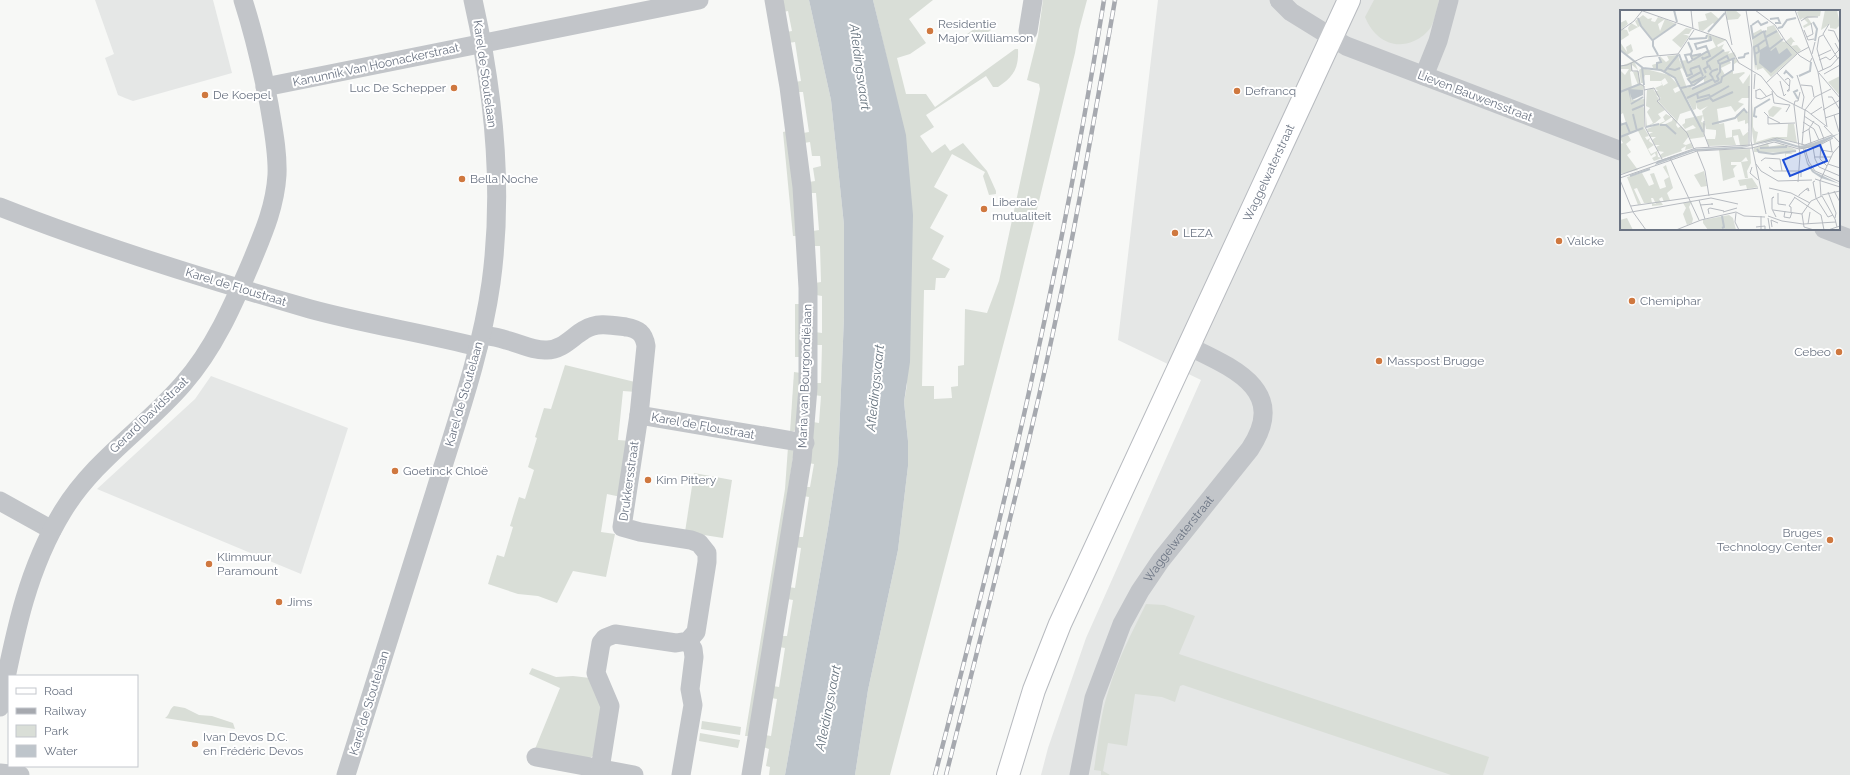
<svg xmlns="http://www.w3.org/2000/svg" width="1850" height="775" font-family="Raleway,sans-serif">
<rect width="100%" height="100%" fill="#f7f8f6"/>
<g fill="#e5e7e6" fill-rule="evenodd">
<path d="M 95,0 L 213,0 L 232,73 L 133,101 L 125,98 L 118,95 L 105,58 L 114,54 Z"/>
<path d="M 1158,0 L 1850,0 L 1850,775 L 1041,775 L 1048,748 L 1086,638 L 1201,380 L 1118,340 ZM 1621,11 L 1839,11 L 1839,229 L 1621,229 Z"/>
<path d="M 211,376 L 348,428 L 301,574 L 97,489 L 195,399 Z"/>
</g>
<g fill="#d9ded7">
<path d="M 780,0 L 809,0 L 831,100 L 844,225 L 844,317 L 838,462 L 828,528 L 785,775 L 769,775 L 770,767 L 766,766 L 769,749 L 763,747 L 765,735 L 771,736 L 777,699 L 771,698 L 773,686 L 779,687 L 785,648 L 779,647 L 781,636 L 787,636 L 793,600 L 787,599 L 789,587 L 795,588 L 801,548 L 795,547 L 797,537 L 803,537 L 809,497 L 803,496 L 804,487 L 810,487 L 814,464 L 808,463 L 813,422 L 819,423 L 821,396 L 814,395 L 815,383 L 821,383 L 822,345 L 815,345 L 815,332 L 822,333 L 822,296 L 816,295 L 815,283 L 821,282 L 820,246 L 814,246 L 813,231 L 819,230 L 816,193 L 810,193 L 809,182 L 815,181 L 813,168 L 821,166 L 820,156 L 812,156 L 810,142 L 804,143 L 803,133 L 809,132 L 803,92 L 797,92 L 795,82 L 801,81 L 795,42 L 788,43 L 786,32 L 792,31 L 788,11 L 783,12 Z"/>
<path d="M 873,0 L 933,0 L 909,19 L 926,43 L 910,54 L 897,58 L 906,94 L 926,94 L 935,107 L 1015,49 L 1018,49 C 1019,69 1013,77 998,87 L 993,87 L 986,76 L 926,115 L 934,127 L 920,136 L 932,153 L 945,144 L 950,151 L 963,143 L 987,171 L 996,191 L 996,194 L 989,195 L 983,176 L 985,172 L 952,154 L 934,187 L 948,195 L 930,228 L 944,236 L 932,259 L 950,269 L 945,278 L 936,278 L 935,290 L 924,290 L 922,386 L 934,386 L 934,399 L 952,398 L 951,387 L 958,386 L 958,366 L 964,365 L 965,309 L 987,313 L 999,281 L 1040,89 L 1039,84 L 1027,80 L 1038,36 L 1043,0 L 1087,0 L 1079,30 L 1075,53 L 1014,304 L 890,775 L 855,775 L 868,690 L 898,550 L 908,466 L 908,441 L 904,402 L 907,385 L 887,59 Z"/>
<path d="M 1374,0 L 1439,0 C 1437,9 1435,19 1431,27 C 1427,33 1421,38 1414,41 C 1392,51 1373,37 1365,17 Z"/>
<path d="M 981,24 L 988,25 L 991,30 L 980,38 L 976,32 L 965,39 L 963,37 Z"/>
<path d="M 788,131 L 799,236 L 793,236 L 783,132 Z"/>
<rect x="795" y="304" width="6" height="53"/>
<path d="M 565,365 L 635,382 L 636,392 L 623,391 L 618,440 L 631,441 L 621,497 L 607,494 L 601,532 L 615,534 L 606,577 L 573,571 L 557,603 L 538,596 L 518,594 L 488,584 L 497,555 L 504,557 L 513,527 L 510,526 L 519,497 L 525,499 L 534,470 L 528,467 L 537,438 L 535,437 L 544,408 L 551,409 Z"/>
<path d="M 794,372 L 801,373 L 797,430 L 790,432 Z"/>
<path d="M 788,447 L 794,451 L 750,736 L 745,736 L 785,489 Z"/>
<path d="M 694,473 L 732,480 L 723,538 L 685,532 Z"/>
<path d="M 1146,604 L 1164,605 L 1195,616 L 1179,654 L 1489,757 L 1483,775 L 1451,775 L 1183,685 L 1180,686 L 1175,702 L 1162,697 L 1135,694 L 1127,746 L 1108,743 L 1103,771 L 1110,775 L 1101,775 L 1101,771 L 1094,770 C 1098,743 1100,715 1109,689 C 1118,659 1132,632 1146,604 Z"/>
<path d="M 532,668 L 556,677 L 573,676 L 590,678 L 602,705 L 593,756 L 590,758 L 535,749 L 560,688 L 529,674 Z"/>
<path d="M 174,706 L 185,708 L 199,715 L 212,716 L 233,723 L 235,729 L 165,718 C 170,715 169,709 174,706 Z"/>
<path d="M 702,721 L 741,727 L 740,735 L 701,729 Z"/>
<path d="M 700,733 L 740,740 L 738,748 L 699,741 Z"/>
</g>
<path fill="#bec5cb" d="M 809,0 L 873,0 L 906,135 L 913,215 L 910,362 L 904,402 L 908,441 L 908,466 L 898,550 L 868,690 L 855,775 L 785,775 L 828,528 L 838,462 L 844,317 L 844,225 L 831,100 Z"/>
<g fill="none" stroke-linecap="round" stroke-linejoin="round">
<g stroke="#b7babf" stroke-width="24">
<g id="secondary">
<path id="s2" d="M 1008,775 L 1034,690 L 1060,624 L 1349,0"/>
</g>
</g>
<g stroke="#c2c5c9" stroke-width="19">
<path d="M 1279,0 L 1291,12 L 1346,46 L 1621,151"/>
<path d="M 1028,31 L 1033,0"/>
<path d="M 1424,76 L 1438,41 L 1449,0"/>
<path d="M 265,87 L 699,0"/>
<path d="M 0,207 C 101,247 205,279 310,309 C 365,324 423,333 478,347"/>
<path d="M 1824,229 L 1850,239"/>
<path d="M 482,335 C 490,336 498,337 506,340 C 519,343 533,351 547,350 C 562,350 572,337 584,330 C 597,322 611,325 626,327 C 638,329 644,333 646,346 L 639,415 L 805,443"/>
<path d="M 0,501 L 52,530"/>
<path d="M 0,707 C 14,638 26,571 63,511 C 94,460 145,428 183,384 C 214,349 233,305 251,263 C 263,234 275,207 277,175 C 278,152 273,128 269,104 C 262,69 254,34 243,0"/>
<path d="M 536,757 L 634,775"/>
<path d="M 600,769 L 610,706 L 596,673 L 601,643 L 605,638 L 615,634 L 676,643 L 688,641 L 696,632 L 707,562 L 707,553 L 699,543 L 691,540 L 640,532 L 622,527 L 639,415"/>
<path d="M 0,773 L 20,775"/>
<path d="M 346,775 C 376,681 405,586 435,492 C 456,423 481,354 491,283 C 504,188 494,93 473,0"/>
<path d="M 681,775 L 693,705 L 690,689 L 694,657 L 693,649 L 688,641"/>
<path d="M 751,775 L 802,460 L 808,388 L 808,288 L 802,187 L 789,87 L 774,0"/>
<path id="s1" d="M 1079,775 L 1094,698 L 1122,624 L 1140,591 L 1161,560 L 1250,449 C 1289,390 1233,368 1188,346"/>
</g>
<use href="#secondary" stroke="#fff" stroke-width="22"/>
<g stroke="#a6a9af" stroke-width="4.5">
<g id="rail">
<path d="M 935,775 C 968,648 1001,520 1029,392 C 1058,262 1083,131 1104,0"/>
<path d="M 946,775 C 978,649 1010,523 1039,396 C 1069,265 1092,132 1115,0"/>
</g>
</g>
<use href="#rail" stroke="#fff" stroke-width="3" stroke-dasharray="9" stroke-linecap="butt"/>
</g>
<g fill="#cf783f" stroke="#fff" stroke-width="1.5">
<circle cx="930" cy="31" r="4"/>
<circle cx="454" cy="88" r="4"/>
<circle cx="1237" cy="91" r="4"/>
<circle cx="205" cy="95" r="4"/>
<circle cx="462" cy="179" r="4"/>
<circle cx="984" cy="209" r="4"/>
<circle cx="1175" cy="233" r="4"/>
<circle cx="1559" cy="241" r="4"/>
<circle cx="1632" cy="301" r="4"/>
<circle cx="1839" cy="352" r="4"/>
<circle cx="1379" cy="361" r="4"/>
<circle cx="395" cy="471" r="4"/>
<circle cx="648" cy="480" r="4"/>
<circle cx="1830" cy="540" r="4"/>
<circle cx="209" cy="564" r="4"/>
<circle cx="279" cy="602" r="4"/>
<circle cx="195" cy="744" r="4"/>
</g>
<g text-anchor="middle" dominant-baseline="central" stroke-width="4" stroke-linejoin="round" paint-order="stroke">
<g font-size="12" fill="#6b7483" stroke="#fff" text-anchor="start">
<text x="938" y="24">Residentie<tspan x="938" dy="14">Major Williamson</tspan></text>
<text x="446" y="88" text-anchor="end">Luc De Schepper</text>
<text x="1245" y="91">Defrancq</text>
<text x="213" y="95">De Koepel</text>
<text x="470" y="179">Bella Noche</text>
<text x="992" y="202">Liberale<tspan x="992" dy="14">mutualiteit</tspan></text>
<text x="1183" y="233">LEZA</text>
<text x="1567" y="241">Valcke</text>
<text x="1640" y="301">Chemiphar</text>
<text x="1831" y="352" text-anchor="end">Cebeo</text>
<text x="1387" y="361">Masspost Brugge</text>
<text x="403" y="471">Goetinck Chloë</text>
<text x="656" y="480">Kim Pittery</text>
<text x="1822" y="533" text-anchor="end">Bruges<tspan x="1822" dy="14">Technology Center</tspan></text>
<text x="217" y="557">Klimmuur<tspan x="217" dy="14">Paramount</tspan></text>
<text x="287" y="602">Jims</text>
<text x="203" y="737">Ivan Devos D.C.<tspan x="203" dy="14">en Frédéric Devos</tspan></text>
</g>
<g font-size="12" fill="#6b7483" stroke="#fff">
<text transform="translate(376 65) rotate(-12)">Kanunnik Van Hoonackerstraat</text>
<text transform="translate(485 74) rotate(82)">Karel de Stoutelaan</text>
<text transform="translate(1475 96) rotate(21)">Lieven Bauwensstraat</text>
<text stroke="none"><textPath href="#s2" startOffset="657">Waggelwaterstraat</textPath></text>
<text transform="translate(236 287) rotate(17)">Karel de Floustraat</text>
<text transform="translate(805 376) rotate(-88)">Maria van Bourgondiëlaan</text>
<text transform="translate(464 394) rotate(-74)">Karel de Stoutelaan</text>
<text transform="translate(149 415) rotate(-44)">Gerard Davidstraat</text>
<text transform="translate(703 426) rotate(10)">Karel de Floustraat</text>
<text transform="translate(629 481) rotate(-82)">Drukkersstraat</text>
<text stroke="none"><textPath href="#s1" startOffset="260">Waggelwaterstraat</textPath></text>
<text transform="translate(369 703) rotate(-73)">Karel de Stoutelaan</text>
</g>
<g font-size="13" font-style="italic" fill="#67747f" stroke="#fff">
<text transform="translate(860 67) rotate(82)">Afleidingsvaart</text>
<text transform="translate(875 388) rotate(-84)">Afleidingsvaart</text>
<text transform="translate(828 708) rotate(-79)">Afleidingsvaart</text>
</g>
</g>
<g transform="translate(1620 10)">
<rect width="220" height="220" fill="#f7f8f6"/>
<path d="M 106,0 L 115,0 L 121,5 L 118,9 L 107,10 ZM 181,0 L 196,0 L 196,5 L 196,0 L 201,0 L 200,6 L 188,8 L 192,14 L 184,18 L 183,16 L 188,13 L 183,8 L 180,10 L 177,2 ZM 205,0 L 217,0 L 220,15 L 216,19 L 210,18 L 210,14 L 201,20 ZM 91,2 L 99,9 L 95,15 L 93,13 L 83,21 L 79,20 L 78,12 L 87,10 L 85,4 ZM 23,5 L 28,9 L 32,8 L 31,11 L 35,12 L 38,7 L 45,9 L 38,14 L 40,21 L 45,9 L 56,14 L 32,30 L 20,16 L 9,22 L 8,18 L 11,13 L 18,17 L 15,11 ZM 6,10 L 8,14 L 2,19 L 7,20 L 9,25 L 0,31 L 0,13 ZM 154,15 L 162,29 L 161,31 L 165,32 L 171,27 L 175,32 L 173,32 L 171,36 L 177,35 L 181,40 L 151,67 L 143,58 L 137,60 L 136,55 L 135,61 L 132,24 L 141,19 L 143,22 L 147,20 L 147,17 ZM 66,18 L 72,19 L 69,24 L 63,24 L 69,26 L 61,38 L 52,30 ZM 87,24 L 106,30 L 97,35 L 98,37 L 104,34 L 102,38 L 105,42 L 110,41 L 108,44 L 114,42 L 116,46 L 113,48 L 116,48 L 119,54 L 117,52 L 113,55 L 113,49 L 109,50 L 111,53 L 101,58 L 105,65 L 113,60 L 113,64 L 124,62 L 125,63 L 119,68 L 123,74 L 130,64 L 128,135 L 120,135 L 118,125 L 113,126 L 116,135 L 89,136 L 86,129 L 95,129 L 96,124 L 96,120 L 86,119 L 82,101 L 88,96 L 80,100 L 77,98 L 76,93 L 76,99 L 73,100 L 56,68 L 33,58 L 32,55 L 41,52 L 40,46 L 46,52 L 49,50 L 47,46 L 58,45 L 60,52 L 62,56 L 60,51 L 67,50 L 68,53 L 74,51 L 71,46 L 81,44 L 96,37 L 92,29 L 88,31 ZM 62,58 L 72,76 L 84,69 L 84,73 L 72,79 L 71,76 L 67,78 L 60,59 ZM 122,88 L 129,88 L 128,102 L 124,99 L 116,105 L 118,112 L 125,110 L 125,114 L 128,113 L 129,121 L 123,126 L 120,119 L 112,120 L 112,127 L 106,128 L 104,113 L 99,114 L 97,99 L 111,96 L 115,102 L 124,94 L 118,92 ZM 0,32 L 7,42 L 6,37 L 11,34 L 13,41 L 7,45 L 0,40 ZM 14,51 L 18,60 L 12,55 L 12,61 L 10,62 L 12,78 L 18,75 L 13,62 L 18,61 L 20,74 L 24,76 L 23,80 L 10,80 L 12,90 L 25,89 L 25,95 L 21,96 L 25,98 L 24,118 L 29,126 L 25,127 L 27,130 L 30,128 L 29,131 L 34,135 L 28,139 L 31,144 L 37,141 L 38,147 L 42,148 L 34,151 L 32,148 L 36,146 L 35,143 L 31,146 L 16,117 L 16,121 L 8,125 L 11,130 L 6,134 L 11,142 L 7,145 L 18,160 L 0,164 L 0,134 L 3,133 L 0,128 L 0,108 L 2,114 L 6,113 L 3,103 L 0,105 L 0,60 L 5,65 L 9,59 L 1,59 L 1,56 ZM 22,58 L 49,65 L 59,76 L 53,79 L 55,83 L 61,80 L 63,81 L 72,100 L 60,104 L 56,115 L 58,118 L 61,116 L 68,123 L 66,121 L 76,118 L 73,115 L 65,119 L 62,115 L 65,113 L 65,109 L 83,105 L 81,112 L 85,113 L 84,127 L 70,129 L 69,126 L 63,134 L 66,135 L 71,133 L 73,138 L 65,140 L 66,136 L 61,139 L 62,141 L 42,148 L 40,145 L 44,142 L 38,141 L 36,137 L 40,135 L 35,135 L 32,130 L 36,127 L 30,127 L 29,124 L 33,122 L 28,122 L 27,119 L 45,111 L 43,107 L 46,104 L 52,107 L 40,115 L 41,116 L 52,111 L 53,108 L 57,111 L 38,91 L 41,88 L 36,85 L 39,89 L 37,91 L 45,100 L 38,104 L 41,108 L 35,113 L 26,117 L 26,106 L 27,116 L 33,113 L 27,102 L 30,98 L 26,96 L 27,80 L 33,78 L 36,84 L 35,81 L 38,81 L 35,78 L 42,75 L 41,71 L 43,76 L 48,73 L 45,68 L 41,71 L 30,71 L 30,65 L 25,65 L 23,73 L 21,73 L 19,60 ZM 220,66 L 220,86 L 208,72 ZM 133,92 L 133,117 L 135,121 L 138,122 L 136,132 L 153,127 L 167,127 L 168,114 L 174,114 L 177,133 L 164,129 L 134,134 L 131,115 ZM 153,96 L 162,98 L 153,107 L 149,106 L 148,101 ZM 148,133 L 149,137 L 164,134 L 164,137 L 165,135 L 177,140 L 170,142 L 173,144 L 166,144 L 165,148 L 165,143 L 134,142 L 134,138 ZM 130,139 L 131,153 L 127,161 L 128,168 L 125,168 L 121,152 L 128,151 L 126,147 L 121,152 L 111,152 L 111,155 L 117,155 L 113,159 L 115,167 L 103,171 L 99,140 ZM 46,155 L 53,178 L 47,183 L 50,190 L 44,192 L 42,187 L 39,189 L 43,195 L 32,196 L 32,193 L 36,194 L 33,188 L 31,188 L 32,193 L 24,193 L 17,178 L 14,179 L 21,194 L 18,195 L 7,167 L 22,163 L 29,176 L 34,174 L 30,164 L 34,163 L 40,179 L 46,177 L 44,170 L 49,167 L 43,157 ZM 84,161 L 87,176 L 81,177 L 74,165 ZM 132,168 L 138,177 L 127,179 L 126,175 L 120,176 L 118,170 ZM 72,191 L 69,197 L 73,209 L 72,213 L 67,215 L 63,204 L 66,198 L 63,193 ZM 109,205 L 113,208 L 116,220 L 88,220 L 83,213 L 83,210 ZM 7,208 L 13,220 L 0,220 L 0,210 Z" fill="#d9ded7" fill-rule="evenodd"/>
<path d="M 147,37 L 151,41 L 156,37 L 159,44 L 167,38 L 172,45 L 151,63 L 139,53 L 140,41 ZM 8,79 L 23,80 L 23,85 L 12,90 L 10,83 L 11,93 ZM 220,123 L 201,134 L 184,139 L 188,153 L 195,162 L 220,174 L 201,168 L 192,162 L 187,154 L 183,139 L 154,131 L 122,138 L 74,141 L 35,155 L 37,151 L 75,139 L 132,136 L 156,129 L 179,136 L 190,134 Z" fill="#bec5cb"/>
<path fill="none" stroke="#bec5cb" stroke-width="2" d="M 54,0 L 57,12M 18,8 L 21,16 L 33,31 L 33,36 L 38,45M 150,9 L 158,8 L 160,13 L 155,13M 193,12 L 197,19 L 195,31M 131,15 L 133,28 L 144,21M 132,15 L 138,11 L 141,15 L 148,12M 158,18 L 162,17 L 167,10 L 176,8M 146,21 L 144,22 L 148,37M 88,22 L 105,3M 146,27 L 157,21M 69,29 L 86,28 L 87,25M 33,30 L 56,14M 68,32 L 72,41 L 71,44 L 65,45 L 68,53M 0,40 L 23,58 L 41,60 L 55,68 L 83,122M 88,41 L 86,36 L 77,39 L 75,34 L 91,30 L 90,26M 139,41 L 138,35 L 145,30M 59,44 L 67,66 L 72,64 L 70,59M 135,44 L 147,37 L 150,39 L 163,29M 118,48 L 124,47 L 125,44 L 129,43M 73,51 L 71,46 L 81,44M 68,53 L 88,41 L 90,46 L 83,49 L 82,47M 99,54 L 98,51 L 107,46 L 109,50M 136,55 L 134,37 L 138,35M 22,57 L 24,75M 88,57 L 87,52 L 104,40M 46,58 L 55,60 L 60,58M 70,59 L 79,56 L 83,66M 37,60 L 37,53 L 41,52 L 39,47M 44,62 L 58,45M 86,63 L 84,59 L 89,56 L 91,60M 164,64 L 166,61 L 173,68M 179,66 L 190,61 L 191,52M 93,68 L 90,64 L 92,61 L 98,59M 99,70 L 97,66 L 100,62 L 100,54 L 115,48M 71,73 L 68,69 L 81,62M 72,76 L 71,73 L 83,67M 61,78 L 74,75 L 86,66M 72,79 L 93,69 L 95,72 L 99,70M 0,82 L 20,74M 77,83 L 78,88 L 89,85 L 90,87 L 109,76M 67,88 L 101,72 L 102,67 L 113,60 L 113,50M 90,88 L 93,91 L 113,82M 178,89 L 174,82 L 178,80M 76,92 L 89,88M 11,94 L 23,87M 12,100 L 24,95M 13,104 L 17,121M 137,107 L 134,106 L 135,98 L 150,89M 92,114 L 115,108 L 124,99 L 127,103M 0,115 L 6,113 L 10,123M 40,115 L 46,115 L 56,124M 26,117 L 39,114M 0,127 L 23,118M 140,138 L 167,137M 137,139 L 139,142 L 153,144 L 176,141M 10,166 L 30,159M 102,218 L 104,217 L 102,206"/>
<path fill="none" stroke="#b7bbc1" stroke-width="1" d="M 20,0 L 106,30 L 119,53 L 141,66 L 157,86 L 187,101 L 206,116M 71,0 L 73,19M 105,0 L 112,35M 126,0 L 132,38 L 131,131 L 146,204M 135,0 L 155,15 L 166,32 L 180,46 L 190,52 L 192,48M 175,0 L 198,62 L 207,117M 181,11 L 187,7 L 198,7M 209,14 L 203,24 L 218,49M 184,20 L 188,30 L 194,29M 208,20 L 214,21 L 220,34M 0,21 L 14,11 L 22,1M 187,27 L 193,24 L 191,13M 215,33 L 219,40 L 215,44M 192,44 L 195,32M 198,46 L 211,40M 199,50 L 206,47 L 210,50 L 215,45M 11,53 L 12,61 L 18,61 L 20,74 L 24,76 L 25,117 L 42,149M 0,56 L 7,55 L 24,47 L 58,44 L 74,20M 203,60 L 197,39 L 199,27 L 203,25M 198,62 L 211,56 L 220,46M 157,63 L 169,76M 199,63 L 220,88M 204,64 L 220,55M 177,65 L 184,87 L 182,98M 165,70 L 168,68 L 170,70 L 169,81 L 167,81 L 169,79M 160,71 L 164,86 L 166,84M 146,73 L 178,43 L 189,37M 181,75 L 192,76 L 194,87M 134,79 L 135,64M 24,80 L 34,78 L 40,89 L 37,91 L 67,123 L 74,139M 135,81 L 140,79 L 147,87M 136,81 L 136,88 L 141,89 L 152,84M 152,81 L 154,93 L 170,95 L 166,102M 208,87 L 212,87 L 220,100M 174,95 L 175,91 L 178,91 L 180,82M 174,95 L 180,145 L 178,172M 203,100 L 220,90M 144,102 L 148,106 L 148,114 L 175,113M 191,104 L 202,97M 214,105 L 219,122M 184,106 L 199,116 L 204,129M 148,107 L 160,113M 205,108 L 220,103M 84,111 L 84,124 L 89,137M 183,112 L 194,119 L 199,130M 204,116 L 220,133M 189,119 L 191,134M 182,123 L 189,119 L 194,111M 210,130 L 212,142M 182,135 L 185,100 L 195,87 L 211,79M 201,135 L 200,149 L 207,156M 129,136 L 129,76M 193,137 L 195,149 L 199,157 L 220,166M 185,139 L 189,152 L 195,161 L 220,172M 201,140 L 213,142M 77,141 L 85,161 L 89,186M 194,147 L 211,147M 50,148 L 79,210M 141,151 L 145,148 L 160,149 L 162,161M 136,154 L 141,161 L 158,171 L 192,170M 208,154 L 220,158M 132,157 L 130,163 L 138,170M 149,157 L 154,161 L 181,161 L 181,167M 0,165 L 76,138 L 132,135 L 157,128 L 185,135 L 212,125M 0,168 L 77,141 L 132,138 L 154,132 L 179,139 L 200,135 L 213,128M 195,169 L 220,177M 0,170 L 13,202 L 26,220M 195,171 L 193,172 L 196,188 L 208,207 L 213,205M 149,178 L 171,183 L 190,193M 214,181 L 220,192M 208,182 L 216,203 L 215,208M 158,183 L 158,194 L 166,195M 202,185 L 220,181M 179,186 L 179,185 L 185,180 L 188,178 L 189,181 L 186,179M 201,186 L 200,171 L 213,143 L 220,135M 202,186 L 215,209 L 217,217M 174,187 L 201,205 L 204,220M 152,188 L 154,187 L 152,188 L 152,199 L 156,207M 79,190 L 85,209M 80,195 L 93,194 L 91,194M 11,196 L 138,178M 153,200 L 182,204M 165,201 L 164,207 L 170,208 L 172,202M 103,202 L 117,198M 171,202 L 171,197 L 169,196 L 175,187M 116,203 L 115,212 L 119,220M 0,204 L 91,188 L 118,194M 89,204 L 88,199 L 90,198 L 104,201M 141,206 L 141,219M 148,206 L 162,211 L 183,214 L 216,212M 148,208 L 150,220M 188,214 L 190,202M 136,217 L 145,216 L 145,220M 152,217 L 151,210 L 158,213M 56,220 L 81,210 L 116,202 L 124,206 L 145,207M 194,220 L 184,217 L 182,204 L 191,191 L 202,186M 208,220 L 220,216"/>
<path fill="#1d4ed8" fill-opacity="0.15" stroke="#1d4ed8" stroke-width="2" d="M 200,135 L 207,151 L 170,166 L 163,150 Z"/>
<rect width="220" height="220" fill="none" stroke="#6b7483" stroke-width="2"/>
</g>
<rect x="8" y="675" width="130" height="92" fill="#ffffff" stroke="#c4c7cd"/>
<rect x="16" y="688" width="20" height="6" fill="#ffffff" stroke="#c4c7cd"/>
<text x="44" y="695" font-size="12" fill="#6b7483">Road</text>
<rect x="16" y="708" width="20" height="6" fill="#a6a9af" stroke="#c4c7cd"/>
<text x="44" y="715" font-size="12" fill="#6b7483">Railway</text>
<rect x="16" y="725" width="20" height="12" fill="#d9ded7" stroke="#c4c7cd"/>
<text x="44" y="735" font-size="12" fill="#6b7483">Park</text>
<rect x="16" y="745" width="20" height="12" fill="#bec5cb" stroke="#c4c7cd"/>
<text x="44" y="755" font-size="12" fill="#6b7483">Water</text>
</svg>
